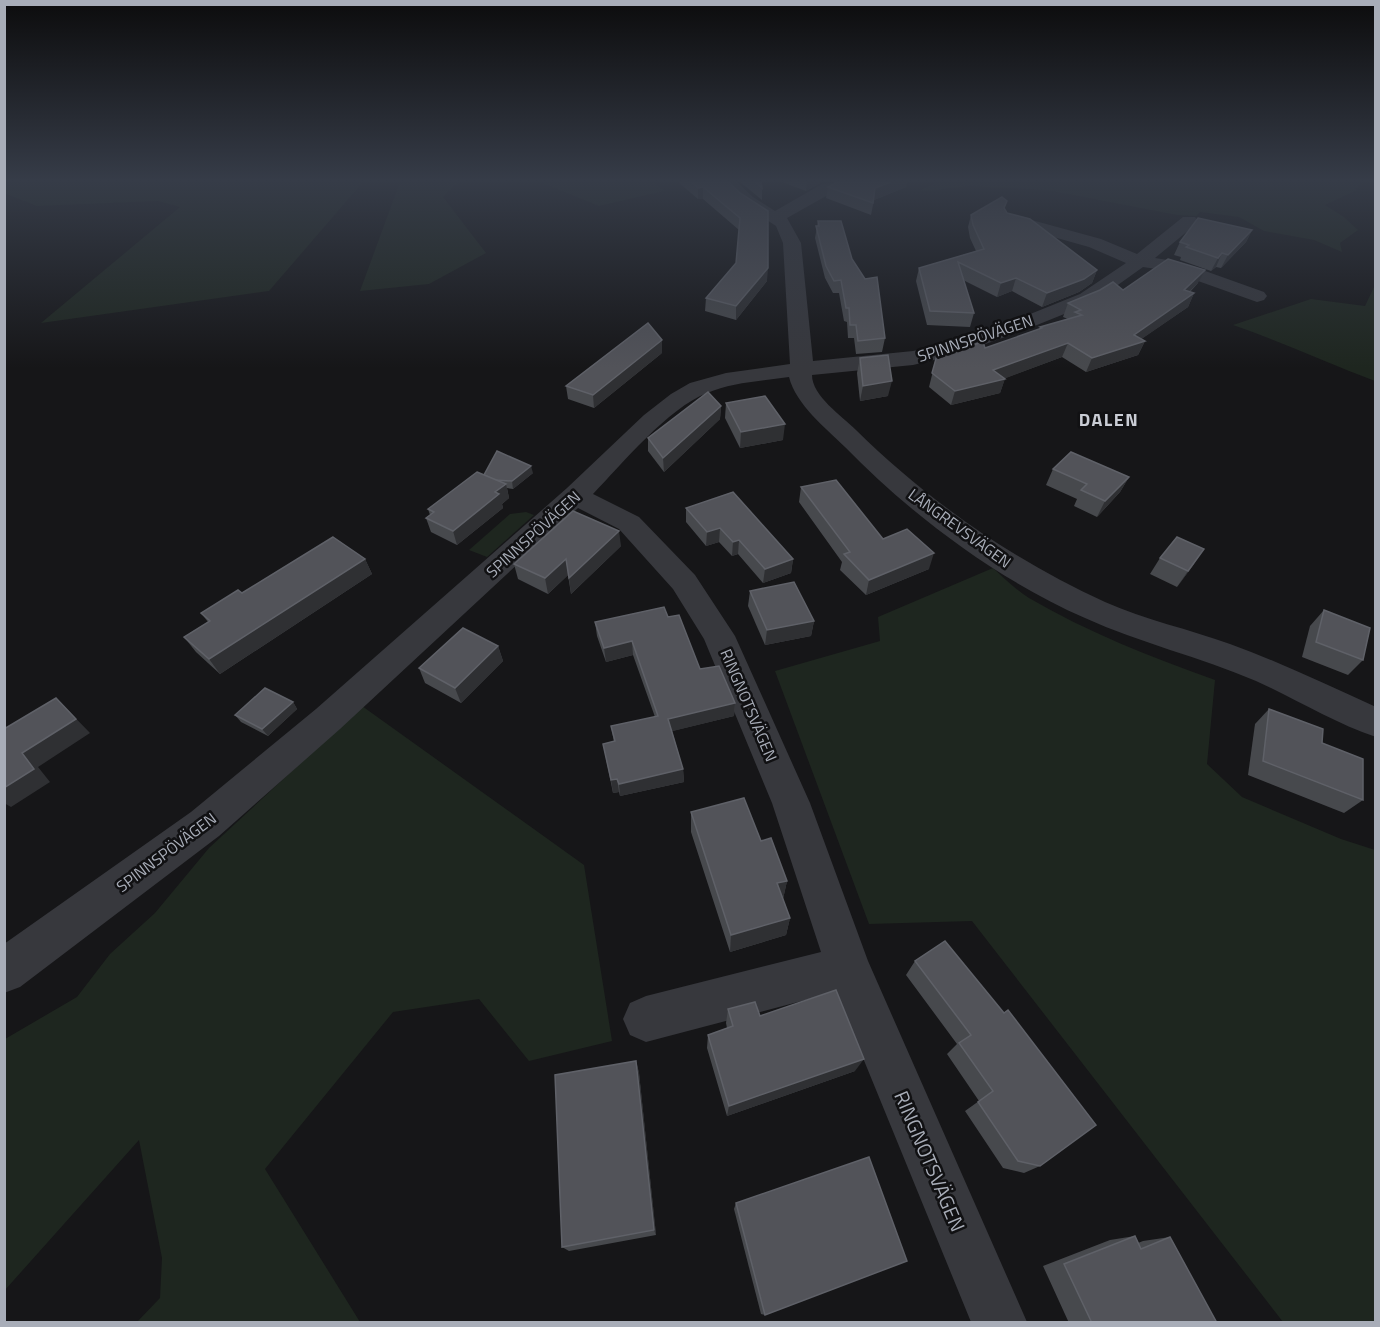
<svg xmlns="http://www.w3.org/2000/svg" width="1380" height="1327" font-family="'Titillium Web',sans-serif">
<rect width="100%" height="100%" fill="#161618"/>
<g fill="#1e261f">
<path d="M 5,182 L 363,182 L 269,291 L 41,323 L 180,207 L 158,201 L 37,206 L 6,194 L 5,200 Z"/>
<path d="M 400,182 L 458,182 L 443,197 L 486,253 L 429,284 L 360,291 Z"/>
<path d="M 540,182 L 653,182 L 664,191 L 599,206 Z"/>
<path d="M 937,182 L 1361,182 L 1355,191 L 1325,205 L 1344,217 L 1358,230 L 1340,243 L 1342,252 L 1314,240 L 1264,231 L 1239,217 L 1200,212 L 1196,216 L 1177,215 L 1047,190 L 969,186 L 917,192 Z"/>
<path d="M 1375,285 L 1375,381 C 1327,363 1282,342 1233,325 L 1311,299 L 1365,306 Z"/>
<path d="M 526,512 L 534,515 L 487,557 L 469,550 L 510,514 Z"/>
<path d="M 993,568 C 1004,578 1016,590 1029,598 C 1087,632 1151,657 1215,680 L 1207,764 L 1242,797 L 1341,839 L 1375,850 L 1375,1322 L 1283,1322 L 972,921 L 869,924 L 775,671 L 880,641 L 878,617 Z"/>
<path d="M 362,706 L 584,865 L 612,1041 L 529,1061 L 479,999 L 393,1012 L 265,1169 L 360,1322 L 137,1322 L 160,1298 L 162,1258 L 139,1140 L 5,1290 L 5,1039 L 77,997 L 110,954 L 155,913 L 209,848 Z"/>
</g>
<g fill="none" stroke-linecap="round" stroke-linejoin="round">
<path fill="#37383d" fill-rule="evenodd" d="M 720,182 L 737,182 L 753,197 L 775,211 L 822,184 L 851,182 L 787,218 L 801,243 L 813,361 L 913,351 L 940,345 L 1013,321 L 1080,294 L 1126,263 L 1089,247 L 1004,223 L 1002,219 L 1004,215 L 1010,214 L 1101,239 L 1137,254 L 1183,217 L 1195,217 L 1198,221 L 1195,225 L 1155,258 L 1180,262 L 1264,292 L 1267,296 L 1264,300 L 1257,302 L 1170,271 L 1143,267 L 1094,302 L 1027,329 L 955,355 L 913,365 L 812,375 C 812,396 842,416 856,430 C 928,501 1013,560 1105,602 C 1145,620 1189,629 1230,644 C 1280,662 1327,685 1376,707 L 1376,737 C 1334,723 1296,699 1256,681 C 1200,657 1140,643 1085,618 C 998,580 911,515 845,447 C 826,428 796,405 789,377 C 762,381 732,382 707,393 C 668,408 622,464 593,494 L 639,517 L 695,575 L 735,636 L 810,803 L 868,961 L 1027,1322 L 971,1322 L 836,992 L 646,1042 L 630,1035 L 623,1019 L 630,1003 L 646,996 L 821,952 L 772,803 L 704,639 L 673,589 L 619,529 L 578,508 L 340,729 L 219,836 L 20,987 L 4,993 L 4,944 L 191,812 L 316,709 L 567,488 L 644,415 L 671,394 L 690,383 L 726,373 L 790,364 L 783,243 L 776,226 L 741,203 Z"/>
</g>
<g fill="#47494d">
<path d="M 678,182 L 729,182 L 767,281 L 736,320 L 705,311 L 706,298 L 736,263 L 739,230 L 703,199 L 698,199 Z"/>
<path d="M 740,182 L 761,182 L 762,188 L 762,200 Z"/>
<path d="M 782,182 L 822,182 L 806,191 Z"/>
<path d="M 837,182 L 907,182 L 906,187 L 874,200 L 871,215 L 826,198 L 828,187 Z"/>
<path d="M 1007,201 L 1004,209 L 1007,213 L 1097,270 L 1092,283 L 1079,292 L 1042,307 L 1012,291 L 997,297 L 963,280 L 974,313 L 970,327 L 927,325 L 916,281 L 919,268 L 976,251 L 970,238 L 968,227 L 971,215 Z"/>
<path d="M 818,221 L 852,259 L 885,338 L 882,352 L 856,354 L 854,338 L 848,338 L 847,322 L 844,321 L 839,293 L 833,293 L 825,278 L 815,238 Z"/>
<path d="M 1252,230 L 1246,242 L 1221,268 L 1216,267 L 1211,271 L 1180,260 L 1181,257 L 1174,255 L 1180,242 Z"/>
<path d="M 1198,283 L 1190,292 L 1194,293 L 1188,307 L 1141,339 L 1145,341 L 1138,355 L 1086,372 L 1062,357 L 1005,378 L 1000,393 L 951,405 L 929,387 L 937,355 L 985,348 L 1040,329 L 1040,327 L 1068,319 L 1063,317 L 1068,303 L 1123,290 Z"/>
<path d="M 662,353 L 594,408 L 568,399 L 566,386 Z"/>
<path d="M 860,358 L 888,396 L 860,401 L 857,373 Z"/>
<path d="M 726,403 L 783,440 L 740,448 L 725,418 Z"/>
<path d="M 721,406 L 720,419 L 664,472 L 648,451 L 648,438 Z"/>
<path d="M 1053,469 L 1129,477 L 1120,492 L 1097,517 L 1074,506 L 1077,499 L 1046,485 Z"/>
<path d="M 533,473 L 513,489 L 507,488 L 509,498 L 502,504 L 503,508 L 457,545 L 431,532 L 426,518 L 430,515 L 428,509 L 484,475 Z"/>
<path d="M 801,487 L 883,539 L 929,569 L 866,595 L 840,570 L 842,562 L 799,502 Z"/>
<path d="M 686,508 L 793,559 L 791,573 L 763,583 L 738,554 L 732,556 L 719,542 L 706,546 L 686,522 Z"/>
<path d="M 621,546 L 571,594 L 568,575 L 548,594 L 518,579 L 514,564 Z"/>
<path d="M 1160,558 L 1194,564 L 1177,587 L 1150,574 Z"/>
<path d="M 365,559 L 372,574 L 220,674 L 196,652 L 184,637 L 208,622 L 201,613 L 242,593 Z"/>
<path d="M 750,591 L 814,621 L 811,636 L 765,645 L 748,606 Z"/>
<path d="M 1324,610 L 1363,660 L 1348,675 L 1302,657 L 1310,626 Z"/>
<path d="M 668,617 L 700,669 L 735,703 L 734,716 L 672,731 L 683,769 L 684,782 L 620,796 L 619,792 L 613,793 L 603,744 L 614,742 L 611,726 L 655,717 L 633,655 L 606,662 L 597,636 L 595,622 Z"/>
<path d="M 498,646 L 503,661 L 461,703 L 425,683 L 419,668 Z"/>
<path d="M 293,702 L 297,709 L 268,736 L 241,722 L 235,715 Z"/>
<path d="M 1269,709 L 1322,743 L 1363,800 L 1344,813 L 1248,775 L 1255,724 Z"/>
<path d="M 691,812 L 761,841 L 787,881 L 783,899 L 790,918 L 786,935 L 730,952 L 691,832 Z"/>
<path d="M 945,941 L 1040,1166 L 1024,1173 L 1003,1168 L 965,1111 L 979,1101 L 947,1054 L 957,1044 L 906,975 L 915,961 Z"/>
<path d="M 728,1009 L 760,1016 L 855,1071 L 727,1116 L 707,1048 L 708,1035 L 727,1028 L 726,1023 Z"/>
<path d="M 636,1061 L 639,1073 L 656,1235 L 569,1251 L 562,1247 Z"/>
<path d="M 736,1203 L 765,1315 L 761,1314 L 734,1209 Z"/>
<path d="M 1135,1236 L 1138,1243 L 1143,1241 L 1170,1237 L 1217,1323 L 1069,1323 L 1043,1266 L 1110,1240 Z"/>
</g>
<g fill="#2f3033">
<path d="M 807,182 L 822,182 L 806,191 Z"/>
<path d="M 891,182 L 907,182 L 906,187 L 874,200 L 875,188 Z"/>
<path d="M 703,187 L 703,199 L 698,199 L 698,188 Z"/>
<path d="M 1252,230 L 1246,242 L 1221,268 L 1228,255 Z"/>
<path d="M 1222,253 L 1216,267 L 1211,271 L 1218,258 Z"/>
<path d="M 768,268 L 767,281 L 736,320 L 736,306 Z"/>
<path d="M 1097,270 L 1092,283 L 1079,292 L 1042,307 L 1047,293 Z"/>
<path d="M 1205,270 L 1198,283 L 1177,303 L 1184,290 Z"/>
<path d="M 1016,278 L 1012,291 L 997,297 L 1001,283 Z"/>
<path d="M 1194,293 L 1188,307 L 1133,345 L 1145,341 L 1138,355 L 1086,372 L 1092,358 L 1134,335 Z"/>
<path d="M 662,340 L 662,353 L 594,408 L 593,395 Z"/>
<path d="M 1068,343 L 1062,357 L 1001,380 L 1005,379 L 1000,393 L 951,405 L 955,391 L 993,370 Z"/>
<path d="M 892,381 L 888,396 L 860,401 L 863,386 Z"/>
<path d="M 721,406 L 720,419 L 664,472 L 663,458 Z"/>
<path d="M 785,424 L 783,440 L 740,448 L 741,432 Z"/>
<path d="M 531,466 L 533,473 L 513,489 L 512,481 Z"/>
<path d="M 1129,477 L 1120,492 L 1097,517 L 1105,501 Z"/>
<path d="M 506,484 L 509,498 L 502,504 L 503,508 L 457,545 L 453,531 L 495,492 Z"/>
<path d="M 720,528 L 719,542 L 706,546 L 707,532 Z"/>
<path d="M 619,531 L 621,546 L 571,594 L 569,578 Z"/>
<path d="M 739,540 L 738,554 L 732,556 L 733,542 Z"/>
<path d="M 1204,549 L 1194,564 L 1177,587 L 1188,571 Z"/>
<path d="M 934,553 L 929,569 L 866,595 L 869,580 Z"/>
<path d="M 365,559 L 372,574 L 220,674 L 209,659 Z"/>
<path d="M 566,559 L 568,575 L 548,594 L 545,578 Z"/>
<path d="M 793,559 L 791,573 L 763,583 L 765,569 Z"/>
<path d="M 814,621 L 811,636 L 765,645 L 767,630 Z"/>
<path d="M 632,641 L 633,655 L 606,662 L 604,648 Z"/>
<path d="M 498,646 L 503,661 L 461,703 L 455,688 Z"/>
<path d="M 56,698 L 90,733 L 38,767 L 50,782 L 11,807 L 4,803 L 4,788 L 22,753 Z"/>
<path d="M 293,702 L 297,709 L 268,736 L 262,729 Z"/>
<path d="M 735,703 L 734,716 L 669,732 L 668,719 Z"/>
<path d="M 683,769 L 684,782 L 620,796 L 619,784 Z"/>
<path d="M 617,779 L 619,792 L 613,793 L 611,780 Z"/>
<path d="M 787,881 L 783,899 L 777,883 Z"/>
<path d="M 790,918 L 786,935 L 730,952 L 731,935 Z"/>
<path d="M 864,1059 L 855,1071 L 727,1116 L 729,1106 Z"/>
<path d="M 636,1061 L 639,1073 L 656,1235 L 654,1230 Z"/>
</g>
<g fill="#525359" stroke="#5f6168" stroke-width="1.5">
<path d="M 691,182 L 729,182 L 740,193 L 768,211 L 768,268 L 736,306 L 706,298 L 736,263 L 740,218 L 703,187 L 698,188 Z"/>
<path d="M 755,182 L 761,182 L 762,188 Z"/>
<path d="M 837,182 L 891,182 L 875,188 L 873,203 L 828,187 Z"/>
<path d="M 1002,197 L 1007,201 L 1004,208 L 1007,213 L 1030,219 L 1097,270 L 1084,279 L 1047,293 L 1016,278 L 1001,283 L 958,262 L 974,313 L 930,311 L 919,268 L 984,249 L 973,225 L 971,215 Z"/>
<path d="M 1198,218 L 1252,230 L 1228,255 L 1222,253 L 1218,258 L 1186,247 L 1189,245 L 1180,242 Z"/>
<path d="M 818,221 L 841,221 L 852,259 L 865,279 L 877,277 L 885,338 L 858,341 L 856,325 L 850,325 L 849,308 L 846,308 L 841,280 L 834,281 L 826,266 L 816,226 L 819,226 Z"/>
<path d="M 1168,259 L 1205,270 L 1184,290 L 1194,293 L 1134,335 L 1145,341 L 1092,358 L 1068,343 L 993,370 L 1005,379 L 955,391 L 932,373 L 937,355 L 983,342 L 985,348 L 1042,328 L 1040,327 L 1082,315 L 1075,312 L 1081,310 L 1068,303 L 1100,290 L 1113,282 L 1123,290 Z"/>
<path d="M 648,323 L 662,340 L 593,395 L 566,386 Z"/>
<path d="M 888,355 L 892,381 L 863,386 L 860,358 Z"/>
<path d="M 708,392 L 721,406 L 663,458 L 648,438 Z"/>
<path d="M 765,396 L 785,424 L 741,432 L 726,403 Z"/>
<path d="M 497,451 L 531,466 L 512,481 L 495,480 L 484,475 Z"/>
<path d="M 1071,452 L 1129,477 L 1105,501 L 1081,490 L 1087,484 L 1053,469 Z"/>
<path d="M 477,472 L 506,484 L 495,492 L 499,494 L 453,531 L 426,518 L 434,512 L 428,509 Z"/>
<path d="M 836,480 L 883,539 L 907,529 L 934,553 L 869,580 L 844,554 L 850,552 L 801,487 Z"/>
<path d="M 733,492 L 793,559 L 765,569 L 739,540 L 733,542 L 720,528 L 707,532 L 686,508 Z"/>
<path d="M 573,511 L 619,531 L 569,578 L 566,559 L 545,578 L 514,564 Z"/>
<path d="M 333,537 L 365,559 L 209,659 L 184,637 L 210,621 L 201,613 L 238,590 L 242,593 Z"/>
<path d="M 1177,537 L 1204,549 L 1188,571 L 1160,558 Z"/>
<path d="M 794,582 L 814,621 L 767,630 L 750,591 Z"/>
<path d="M 664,607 L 668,617 L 679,615 L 700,669 L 719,666 L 735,703 L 668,719 L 683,769 L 619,784 L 617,779 L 611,780 L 603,744 L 615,741 L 611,726 L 658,716 L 632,641 L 604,648 L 595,622 Z"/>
<path d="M 1324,610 L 1370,628 L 1363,660 L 1316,642 Z"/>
<path d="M 463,628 L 498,646 L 455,688 L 419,668 Z"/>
<path d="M 265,688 L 293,702 L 262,729 L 235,715 Z"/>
<path d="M 56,698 L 76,719 L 22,753 L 34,769 L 4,788 L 4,729 Z"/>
<path d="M 1269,709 L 1323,729 L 1322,743 L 1363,759 L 1363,800 L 1263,761 Z"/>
<path d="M 744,798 L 761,841 L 771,838 L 787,881 L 777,883 L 790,918 L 731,935 L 691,812 Z"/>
<path d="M 945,941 L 1004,1013 L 1008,1010 L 1096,1125 L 1040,1166 L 1018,1161 L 978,1102 L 993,1091 L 959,1043 L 971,1035 L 915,961 Z"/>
<path d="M 836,990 L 864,1059 L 729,1106 L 708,1035 L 733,1026 L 728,1009 L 755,1002 L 760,1016 Z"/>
<path d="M 636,1061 L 654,1230 L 562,1247 L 555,1075 Z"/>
<path d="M 869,1157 L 907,1261 L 765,1315 L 736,1203 Z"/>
<path d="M 1135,1236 L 1141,1249 L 1170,1237 L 1217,1323 L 1092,1323 L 1064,1264 Z"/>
</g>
<linearGradient id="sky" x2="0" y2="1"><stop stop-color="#0c0c0d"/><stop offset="0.49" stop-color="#363c48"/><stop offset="1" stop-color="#363c48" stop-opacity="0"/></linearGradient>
<rect width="1380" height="368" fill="url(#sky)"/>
<g text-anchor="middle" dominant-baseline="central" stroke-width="5" stroke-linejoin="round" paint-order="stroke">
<g font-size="16" fill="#a8adb8" stroke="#111113">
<text transform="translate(975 338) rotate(-18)">SPINNSPÖVÄGEN</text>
<text transform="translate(960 528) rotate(36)">LÅNGREVSVÄGEN</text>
<text transform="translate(533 534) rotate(-42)">SPINNSPÖVÄGEN</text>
<text transform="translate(749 705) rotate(67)">RINGNOTSVÄGEN</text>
<text transform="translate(166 852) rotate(-37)">SPINNSPÖVÄGEN</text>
</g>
<g font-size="18" font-weight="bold" letter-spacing="1.5" fill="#c9ccd4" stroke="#111113">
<text x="1109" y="419">DALEN</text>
</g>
<g font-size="20" fill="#a8adb8" stroke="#111113">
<text transform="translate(930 1161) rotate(67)">RINGNOTSVÄGEN</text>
</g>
</g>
<rect width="1380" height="1327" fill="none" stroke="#a8adb8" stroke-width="12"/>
</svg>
